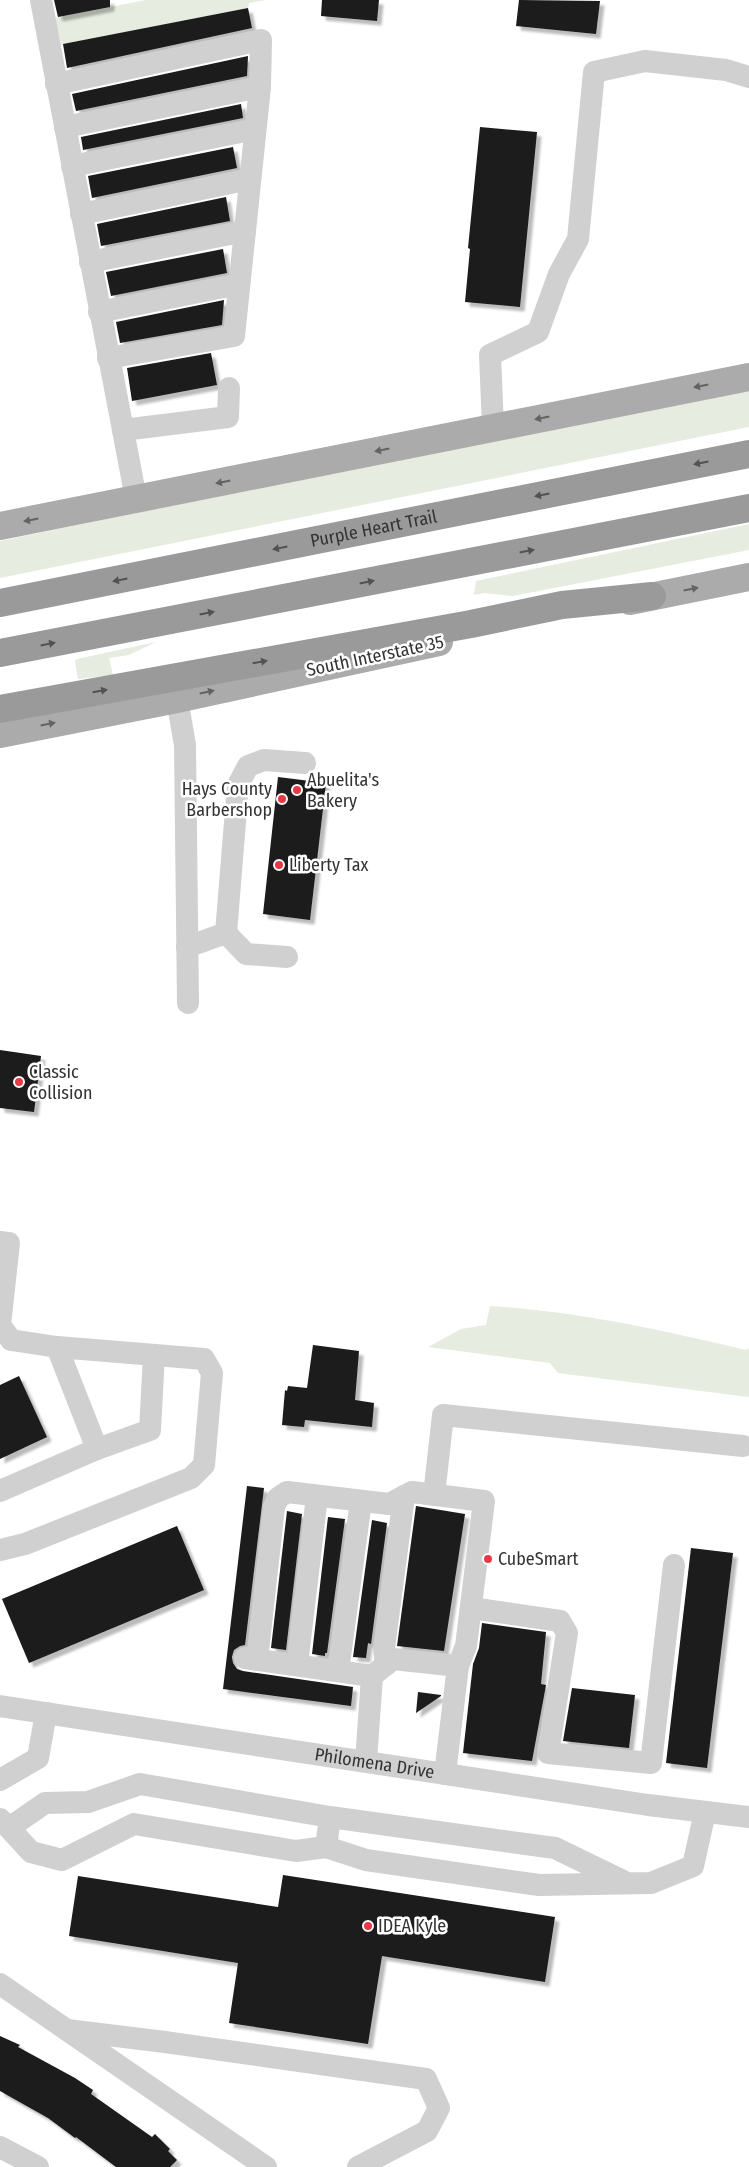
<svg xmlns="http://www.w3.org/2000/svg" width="749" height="2167" font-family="'Fira Sans Condensed',sans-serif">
<defs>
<filter id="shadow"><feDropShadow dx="4.5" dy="4.5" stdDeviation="1" flood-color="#0004"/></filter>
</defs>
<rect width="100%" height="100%" fill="#fff"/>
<g fill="#e6ecdf">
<path d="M 146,0 L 266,0 L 249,3 L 248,8 L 61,45 L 55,18 Z"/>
<path d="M 749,390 L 749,427 L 0,578 L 0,541 L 375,464 Z"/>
<path d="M 749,524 L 749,550 L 513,596 L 484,593 L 474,595 L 476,581 Z"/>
<path d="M 156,642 L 129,655 L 109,658 L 113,675 L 78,679 L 75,661 L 77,659 Z"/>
<path d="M 490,1306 C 576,1311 662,1330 746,1350 L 749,1348 L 749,1397 L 558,1373 L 550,1363 L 428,1347 L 461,1329 L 486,1325 Z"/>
</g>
<g fill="#1a1a1a" filter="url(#shadow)">
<path d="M 54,0 L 110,0 L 110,7 L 58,17 Z"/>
<path d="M 322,0 L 379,0 L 377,21 L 321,16 Z"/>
<path d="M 519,0 L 600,1 L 596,34 L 516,26 Z"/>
<path d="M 248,8 L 252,28 L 67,68 L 63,44 Z"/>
<path d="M 248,56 L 247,76 L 76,111 L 72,94 Z"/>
<path d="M 241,104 L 243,118 L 83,150 L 81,137 Z"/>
<path d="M 480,127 L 537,132 L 520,307 L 465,302 L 470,249 L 468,248 Z"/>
<path d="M 233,147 L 237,168 L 92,198 L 88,176 Z"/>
<path d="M 226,197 L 230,221 L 101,246 L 97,224 Z"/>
<path d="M 223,249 L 227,273 L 111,296 L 106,272 Z"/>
<path d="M 224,300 L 222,325 L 120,343 L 116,322 Z"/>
<path d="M 211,353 L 217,385 L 132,401 L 127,368 Z"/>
<path d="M 278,777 L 326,783 L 310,920 L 263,914 Z"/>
<path d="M 0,1050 L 41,1056 L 34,1112 L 0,1108 Z"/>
<path d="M 313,1345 L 359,1351 L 355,1400 L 374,1403 L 372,1427 L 305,1420 L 304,1427 L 282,1425 L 285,1390 L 287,1391 L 288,1386 L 307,1388 Z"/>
<path d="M 19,1376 L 47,1437 L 0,1459 L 0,1385 Z"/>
<path d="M 247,1486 L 264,1488 L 245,1645 L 240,1646 L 234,1650 L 232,1657 L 233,1663 L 237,1669 L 243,1671 L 353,1687 L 351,1706 L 223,1689 Z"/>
<path d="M 416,1506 L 465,1514 L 444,1651 L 397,1646 Z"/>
<path d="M 287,1511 L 302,1514 L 286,1650 L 271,1648 Z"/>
<path d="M 328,1517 L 345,1519 L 327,1653 L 325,1653 L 325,1656 L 312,1654 Z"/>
<path d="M 372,1520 L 387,1523 L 371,1644 L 368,1643 L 366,1658 L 353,1657 Z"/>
<path d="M 177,1526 L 204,1590 L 29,1663 L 2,1599 Z"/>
<path d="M 691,1548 L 733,1553 L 707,1768 L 666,1763 Z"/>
<path d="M 482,1623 L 546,1632 L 541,1684 L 546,1685 L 532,1761 L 463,1753 L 473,1664 L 479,1648 Z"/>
<path d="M 572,1688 L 635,1695 L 629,1748 L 563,1741 Z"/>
<path d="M 418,1692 L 441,1695 L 441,1696 L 416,1713 Z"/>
<path d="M 283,1875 L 555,1917 L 545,1982 L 382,1956 L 368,2044 L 229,2023 L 238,1963 L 69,1936 L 78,1876 L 278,1907 Z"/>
<path d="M 0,2036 L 20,2045 L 18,2047 L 75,2078 L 93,2090 L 91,2094 L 152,2137 L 155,2134 L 170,2149 L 168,2151 L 177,2160 L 170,2167 L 116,2167 L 76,2137 L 75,2138 L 48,2118 L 0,2091 Z"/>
</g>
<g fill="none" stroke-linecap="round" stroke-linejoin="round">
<g stroke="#d0d0d0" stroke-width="22">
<path d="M 41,0 L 123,430"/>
<path d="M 56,84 L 261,40 L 260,87 L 234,336 L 108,358"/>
<path d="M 65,127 L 260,87"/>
<path d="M 72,166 L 255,129"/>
<path d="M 81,214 L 250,179"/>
<path d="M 90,262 L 245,231"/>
<path d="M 99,312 L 239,284"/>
<path d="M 493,427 L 490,355 L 538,332 L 559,274 L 578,239 L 594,72 L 645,61 L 726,70 L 749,77"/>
<path d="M 136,499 L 123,430 L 228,417 L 229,388"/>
<path d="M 177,699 L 185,745 L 188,1003"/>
<path d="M 226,933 L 246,954 L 287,957"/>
<path d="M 187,947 L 226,933 L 238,785 L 248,766 L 264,760 L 305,763"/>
<path d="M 0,1242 L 9,1243 L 0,1325 L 11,1340 L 57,1347 L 97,1449 L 0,1491"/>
<path d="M 97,1449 L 150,1430 L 154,1355"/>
<path d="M 434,1495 L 443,1415 L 743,1446"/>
<path d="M 0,1550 L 25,1544 L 191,1478 L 204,1465 L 212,1373 L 204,1359 L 57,1347"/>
<path d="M 471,1608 L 560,1621 L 567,1633 L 548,1753 L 651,1763 L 674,1565"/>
<path d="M 245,1658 L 372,1676 L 366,1761"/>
<path d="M 257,1660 L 274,1507 L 278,1498 L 287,1492 L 389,1504 L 412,1492 L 484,1501 L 466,1646 L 458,1666"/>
<path d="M 297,1665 L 317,1496"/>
<path d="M 386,1665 L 384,1648 L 404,1496"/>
<path d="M 338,1671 L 361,1501"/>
<path d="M 372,1676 L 393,1659 L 458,1666 L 445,1774"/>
<path id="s1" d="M 0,1706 L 648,1805 L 749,1817"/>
<path d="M 0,1780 L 38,1758 L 46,1713"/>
<path d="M 330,1817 L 555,1848 L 623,1881"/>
<path d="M 0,1819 L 9,1828 L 45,1803 L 88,1802 L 140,1784 L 330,1817 L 326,1847 L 366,1860 L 539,1885 L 651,1883 L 693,1866 L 705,1812"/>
<path d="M 9,1828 L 31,1852 L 62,1860 L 134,1824 L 296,1851 L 326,1847"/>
<path d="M 0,1984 L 266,2167"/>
<path d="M 67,2030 L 165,2042 L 426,2079 L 439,2108 L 427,2131 L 358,2167"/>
<path d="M 0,2147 L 38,2167"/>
</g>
<g stroke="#ababab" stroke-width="28">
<path d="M 0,526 L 749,377"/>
<path d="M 630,601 L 749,577"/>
<path d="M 0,734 L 177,699 L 439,642"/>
</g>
<g stroke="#9a9a9a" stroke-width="28">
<path id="s2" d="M 0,603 L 749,454"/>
<path d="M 0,653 L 749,508"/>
<path d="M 0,709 L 471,624 L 562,605 L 652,596"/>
</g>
</g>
<defs><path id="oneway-solid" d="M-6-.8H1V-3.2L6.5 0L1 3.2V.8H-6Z" transform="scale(1.25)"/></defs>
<g fill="#636363">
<use href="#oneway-solid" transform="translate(701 386) rotate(169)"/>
<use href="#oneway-solid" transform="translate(542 418) rotate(169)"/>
<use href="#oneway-solid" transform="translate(382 450) rotate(169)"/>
<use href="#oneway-solid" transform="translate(223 482) rotate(169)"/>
<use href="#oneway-solid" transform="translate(31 520) rotate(169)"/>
<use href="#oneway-solid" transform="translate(691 589) rotate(-11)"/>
<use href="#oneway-solid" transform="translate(207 692) rotate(-12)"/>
<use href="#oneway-solid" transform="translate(48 724) rotate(-11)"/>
</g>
<g fill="#525252">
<use href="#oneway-solid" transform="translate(701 463) rotate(169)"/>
<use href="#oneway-solid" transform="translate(542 495) rotate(169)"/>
<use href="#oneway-solid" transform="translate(280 548) rotate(169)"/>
<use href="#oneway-solid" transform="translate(527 551) rotate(-11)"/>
<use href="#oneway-solid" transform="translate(120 580) rotate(169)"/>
<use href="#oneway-solid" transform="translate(367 582) rotate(-11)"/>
<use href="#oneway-solid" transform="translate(207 613) rotate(-11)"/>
<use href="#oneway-solid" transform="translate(48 644) rotate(-11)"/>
<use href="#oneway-solid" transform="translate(260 662) rotate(-10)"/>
<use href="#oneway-solid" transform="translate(100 691) rotate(-10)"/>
</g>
<g fill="#e63946" stroke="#fff" stroke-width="2">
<circle cx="297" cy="790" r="5"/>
<circle cx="282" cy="799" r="5"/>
<circle cx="279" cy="865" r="5"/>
<circle cx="19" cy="1082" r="5"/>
<circle cx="488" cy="1559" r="5"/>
<circle cx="368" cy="1926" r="5"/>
</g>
<g text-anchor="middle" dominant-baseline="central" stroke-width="5" stroke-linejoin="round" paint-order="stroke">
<g font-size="18" fill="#333" stroke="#fff">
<text stroke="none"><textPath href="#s2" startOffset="381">Purple Heart Trail</textPath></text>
<text transform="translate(375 656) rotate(-12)">South Interstate 35</text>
<text stroke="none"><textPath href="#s1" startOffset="379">Philomena Drive</textPath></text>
</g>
<g font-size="18" fill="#333" stroke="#fff" text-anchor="start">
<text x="307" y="780">Abuelita's<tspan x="307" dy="21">Bakery</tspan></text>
<text x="272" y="789" text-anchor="end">Hays County<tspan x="272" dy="21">Barbershop</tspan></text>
<text x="289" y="865">Liberty Tax</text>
<text x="29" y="1072">Classic<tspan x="29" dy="21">Collision</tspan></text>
<text x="498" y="1559">CubeSmart</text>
<text x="378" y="1926">IDEA Kyle</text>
</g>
</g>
</svg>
